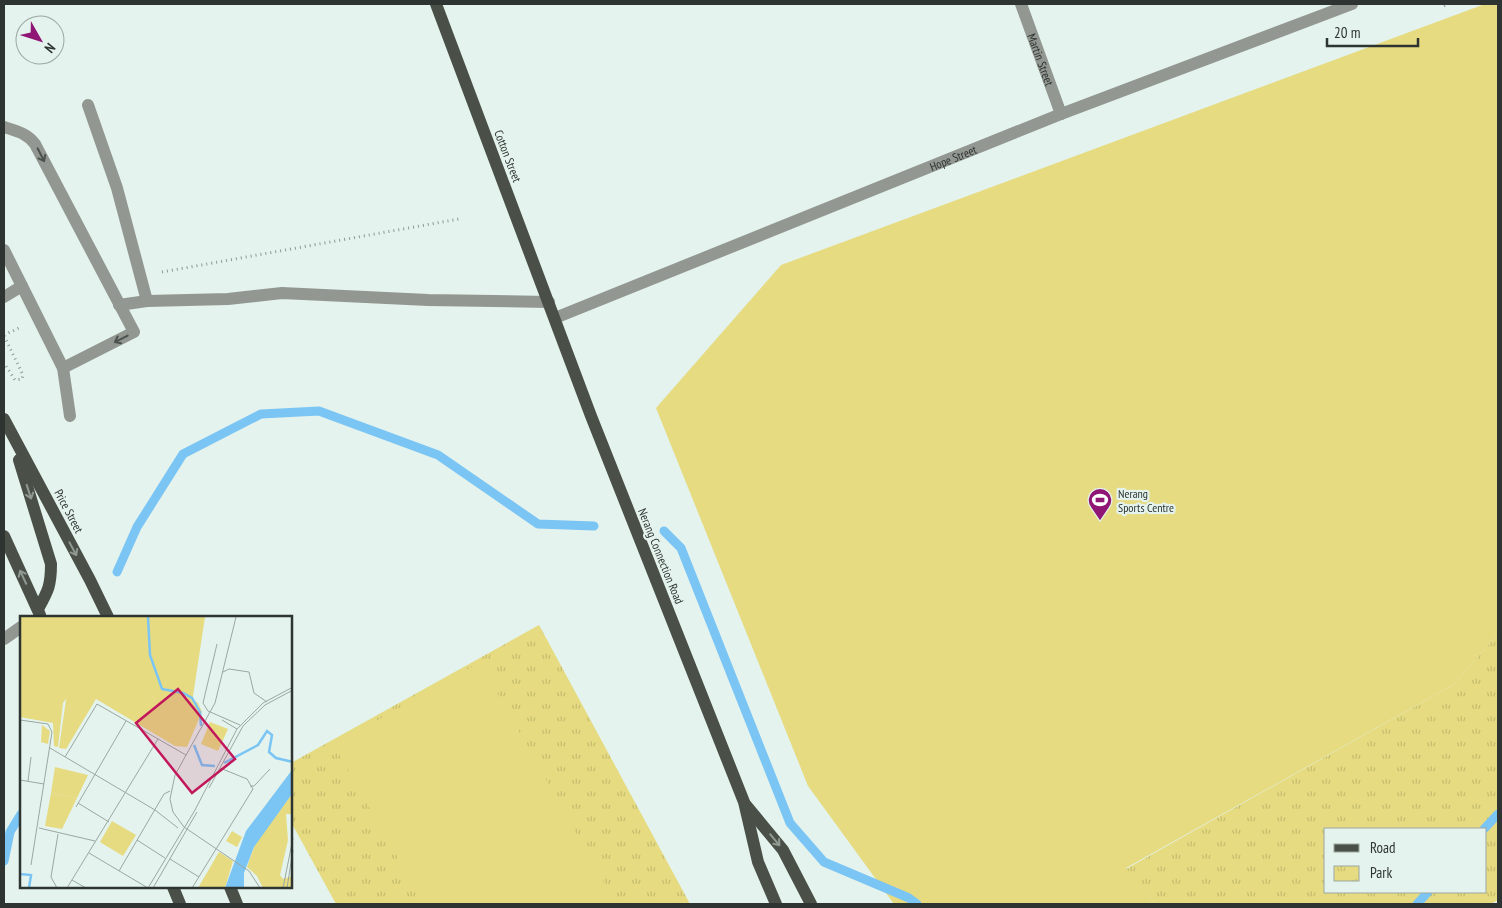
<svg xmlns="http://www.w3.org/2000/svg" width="1502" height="908" font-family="'PT Sans Narrow',sans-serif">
<defs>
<pattern id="park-tufts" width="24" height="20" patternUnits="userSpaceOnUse" patternTransform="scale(1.25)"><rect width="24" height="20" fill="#e6db80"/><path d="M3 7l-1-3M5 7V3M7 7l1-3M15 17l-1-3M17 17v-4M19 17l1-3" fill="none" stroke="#c6bd6f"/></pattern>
</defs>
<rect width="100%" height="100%" fill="#e4f3ed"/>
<g fill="url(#park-tufts)" fill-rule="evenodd">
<path d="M 539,625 L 690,904 L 336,904 L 291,822 L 291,763 Z"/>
<path d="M 1498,634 L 1498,900 L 1491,904 L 1155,904 L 1126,869 L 1453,685 ZM 1326,829 L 1486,829 L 1486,892 L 1326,892 Z"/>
</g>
<g fill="#e6db80">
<path d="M 1485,4 L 1498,4 L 1498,634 L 1453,685 L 1126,868 L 1155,904 L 894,904 L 808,786 L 656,408 L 781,265 Z"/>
<path d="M 480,662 L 616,904 L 424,904 L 334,745 Z"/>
</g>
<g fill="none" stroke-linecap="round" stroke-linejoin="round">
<g stroke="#7bc5f4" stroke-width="9">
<path d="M 664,531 L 681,548 L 790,823 L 824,862 L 909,898 L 917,904"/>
<path d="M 117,572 L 137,527 L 183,454 L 261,414 L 319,411 L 438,455 L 538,524 L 594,526"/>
<path d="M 1484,829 L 1498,814"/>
<path d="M 4,861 L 10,832 L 21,814"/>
<path d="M 1417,904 L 1428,892"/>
</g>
<g stroke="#8e9994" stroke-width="3" stroke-dasharray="1 4" stroke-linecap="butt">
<path d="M 1444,6 L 1447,4"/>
<path d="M 162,272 L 459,219"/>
<path d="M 4,335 L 19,328"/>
<path d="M 4,336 L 23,375 L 22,379 L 15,380 L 4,363"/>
</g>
<g stroke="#939792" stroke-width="12">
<path id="s1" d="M 1021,4 L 1061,114"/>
<path d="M 88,105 L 117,188 L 147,301"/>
<path d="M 4,127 C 16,131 27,133 35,144 L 134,332 L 63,368"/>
<path d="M 4,250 L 63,368 L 70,416"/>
<path d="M 4,297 L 22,286"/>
<path d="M 119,305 L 147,301 L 228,299 L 282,293 L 428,300 L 549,302"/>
<path id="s2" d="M 555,318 L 1061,114 L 1352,4"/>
<path d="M 4,639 L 21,627"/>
</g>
<g stroke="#4a5048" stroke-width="12">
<path d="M 436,4 L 591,416 L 744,802 L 758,862 L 776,904"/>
<path d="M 4,419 L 90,580 L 108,617"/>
<path d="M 19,460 L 51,564 C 51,586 48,591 38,609"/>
<path d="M 4,536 L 40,615"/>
<path d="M 745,804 L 783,850 L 811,904"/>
<path d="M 173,887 L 180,904"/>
<path d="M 230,887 L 237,904"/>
</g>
</g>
<defs><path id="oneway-shaft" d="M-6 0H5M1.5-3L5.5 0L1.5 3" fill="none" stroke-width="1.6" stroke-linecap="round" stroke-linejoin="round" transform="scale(1.25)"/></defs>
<g stroke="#4c524e">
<use href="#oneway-shaft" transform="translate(41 155) rotate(63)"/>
<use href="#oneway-shaft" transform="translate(121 339) rotate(153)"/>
</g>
<g stroke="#8f9992">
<use href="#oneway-shaft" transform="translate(29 492) rotate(72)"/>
<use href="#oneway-shaft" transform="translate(73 549) rotate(62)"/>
<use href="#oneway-shaft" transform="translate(23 577) rotate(-115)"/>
<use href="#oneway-shaft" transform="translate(775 840) rotate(50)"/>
</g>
<defs>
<g id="stadium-pin" transform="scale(1.25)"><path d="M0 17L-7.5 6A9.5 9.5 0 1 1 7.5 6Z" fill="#8f1675" stroke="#e4f3ed"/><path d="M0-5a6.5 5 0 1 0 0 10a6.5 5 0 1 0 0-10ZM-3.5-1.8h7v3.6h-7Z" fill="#fff"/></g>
</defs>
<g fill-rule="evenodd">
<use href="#stadium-pin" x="1100" y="500"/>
</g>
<g text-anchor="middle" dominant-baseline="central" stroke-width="4.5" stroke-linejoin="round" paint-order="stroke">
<g font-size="12" fill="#2e3431" stroke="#e4f3ed">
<text stroke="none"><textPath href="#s1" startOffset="59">Martin Street</textPath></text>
<text transform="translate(508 156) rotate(69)">Cotton Street</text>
<text stroke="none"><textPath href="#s2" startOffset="429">Hope Street</textPath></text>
<text transform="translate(69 511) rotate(62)">Price Street</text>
<text transform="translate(661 556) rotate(68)">Nerang Connection Road</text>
</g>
<g font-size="12" fill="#2e3431" stroke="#e4f3ed" text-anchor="start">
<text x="1118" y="493">Nerang<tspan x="1118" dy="14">Sports Centre</tspan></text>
</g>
</g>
<g transform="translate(20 616)">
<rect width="272" height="272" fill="#e4f3ed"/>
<path d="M 0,1 L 185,1 L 173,80 L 51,76 L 43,87 L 38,131 L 34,130 L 33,107 L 0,101 Z" fill="#e6db80"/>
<path d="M 31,177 L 57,182 L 42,213 L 25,210 Z" fill="#e6db80"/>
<path d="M 113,63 L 157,73 L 173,80 L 170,92 L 150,83 L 135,83 L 104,64 ZM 190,106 L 208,113 L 198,135 L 181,128 ZM 22,109 L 30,115 L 28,128 L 21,126 ZM 35,151 L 68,159 L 57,182 L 31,177 ZM 272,178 L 271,198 L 266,198 L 268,224 L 260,259 L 263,263 L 272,260 L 272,272 L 243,272 L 237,260 L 227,251 L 230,242 L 237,224 ZM 92,205 L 116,219 L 103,240 L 80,226 ZM 212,215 L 222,221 L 217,231 L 206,225 ZM 199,236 L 213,245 L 205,272 L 178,272 Z" fill="#e6db80"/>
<path d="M 104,64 L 135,83 L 150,83 L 170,91 L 172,83 L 178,87 L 182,96 L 167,131 L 155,130 L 76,83 L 46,133 L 39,132 L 48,70 ZM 193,109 L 207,114 L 194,133 L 185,129 ZM 100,212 L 109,220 L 103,229 L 97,226 L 90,232 L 82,227 L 88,215 Z" fill="#e6db80"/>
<path d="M 272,154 L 272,178 L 234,231 L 224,257 L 224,272 L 205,272 L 226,215 Z" fill="#7bc5f4"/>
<path fill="none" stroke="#7bc5f4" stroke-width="2.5" d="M 128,1 L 130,39 L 142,73 L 163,77 L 172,82 L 180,96 L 181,110M 174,129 L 182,149 L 195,150M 204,147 L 238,129 L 247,115 L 252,119 L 249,136 L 256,142 L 273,146M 0,258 L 11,259 L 9,272"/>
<path fill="none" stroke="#9ba7a2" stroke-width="1" d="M 216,1 L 195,87 L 155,159 L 150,183 L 153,196 L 164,211 L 229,255 L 240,272M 203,56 L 209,53 L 229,56 L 234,77 L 247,86M 188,95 L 183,87 L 197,28M 188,95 L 220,109M 0,104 L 28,108 L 32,116 L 11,249M 202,104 L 217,113M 30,132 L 135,194 L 158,212M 45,141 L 77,88 L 166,139M 0,164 L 24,168M 8,165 L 11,141M 230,170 L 234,170 L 250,153M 189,172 L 223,110 L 245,89 L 273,74M 58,187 L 89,206M 56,191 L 106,105M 19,212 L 75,225M 117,224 L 145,242M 69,237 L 128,272M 150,243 L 179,261M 99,255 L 144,178 L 150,175M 52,264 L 66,272M 37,272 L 31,261 L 38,218M 47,272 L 138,123M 128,272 L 175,194 L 217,113 L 243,87 L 273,71M 133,272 L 177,196M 172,272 L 233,173 L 227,163 L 200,152M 263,272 L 273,222M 267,272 L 273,234"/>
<path fill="#c2185b" fill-opacity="0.15" stroke="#c2185b" stroke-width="2.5" d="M 158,73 L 215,143 L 172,177 L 116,107 Z"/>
<rect width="272" height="272" fill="none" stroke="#2e3431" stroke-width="2.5"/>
</g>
<rect width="1502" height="908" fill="none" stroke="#2e3431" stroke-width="10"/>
<rect x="1324" y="828" width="162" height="65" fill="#e4f3ed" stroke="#9ba7a2"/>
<rect x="1334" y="844" width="25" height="8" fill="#4a5048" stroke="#9ba7a2"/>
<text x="1370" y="853" font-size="15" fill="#2e3431">Road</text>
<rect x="1334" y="866" width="25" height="15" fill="url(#park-tufts)" stroke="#9ba7a2"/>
<text x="1370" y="878" font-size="15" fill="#2e3431">Park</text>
<g transform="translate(40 40) rotate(129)"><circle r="24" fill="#e4f3ed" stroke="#9ba7a2"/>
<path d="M0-4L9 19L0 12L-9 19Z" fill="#8f1675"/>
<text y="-8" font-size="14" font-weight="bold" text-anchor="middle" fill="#2e3431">N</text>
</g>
<path d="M1327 38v8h91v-8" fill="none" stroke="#2e3431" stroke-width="2.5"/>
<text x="1334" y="38" font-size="15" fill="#2e3431" stroke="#e4f3ed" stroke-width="4" paint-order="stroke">20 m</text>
</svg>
